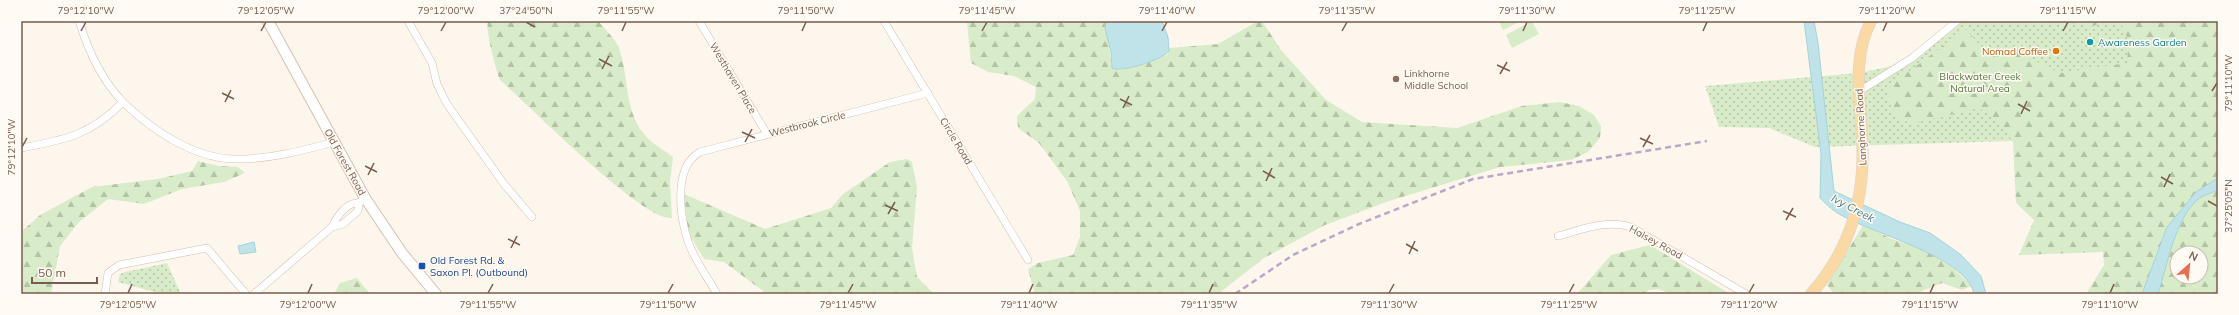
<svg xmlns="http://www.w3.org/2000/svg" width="2239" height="315" font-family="Mulish,sans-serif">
<defs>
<pattern id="green-dots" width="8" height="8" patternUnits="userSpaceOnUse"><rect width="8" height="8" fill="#d8ecc9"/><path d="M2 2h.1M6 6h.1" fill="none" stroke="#b4c2a5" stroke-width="1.8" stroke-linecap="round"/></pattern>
<pattern id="forest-firs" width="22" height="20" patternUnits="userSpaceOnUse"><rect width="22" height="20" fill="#d8ecc9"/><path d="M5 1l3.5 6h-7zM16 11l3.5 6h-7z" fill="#b4c2a5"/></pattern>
</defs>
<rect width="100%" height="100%" fill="#fdf6ec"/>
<g fill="url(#green-dots)">
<path d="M 1958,21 L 2218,21 L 2043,140 L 1815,147 L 1769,128 L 1719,127 L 1705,86 L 1859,73 L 1902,64 Z"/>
<path d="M 167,263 L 181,294 L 155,294 L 155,292 L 118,282 L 120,274 L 125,272 Z"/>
</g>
<g fill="url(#forest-firs)" fill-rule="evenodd">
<path d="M 488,21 L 598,21 C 605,29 615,39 619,48 C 629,76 624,110 644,134 C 651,143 664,150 673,157 L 670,182 L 672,218 C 642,221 529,105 500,80 C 496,70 485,30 488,21 Z"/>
<path d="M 967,21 L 1105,21 L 1112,68 L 1121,70 L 1162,57 L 1168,54 L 1169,48 L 1218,44 L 1258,21 L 1262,21 L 1281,50 L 1326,100 L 1362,122 L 1457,128 L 1522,106 L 1560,102 L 1579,106 L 1594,115 L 1601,126 L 1600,138 L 1588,152 L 1571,160 L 1500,167 L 1389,201 L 1325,225 L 1264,258 L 1218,294 L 1032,294 L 1034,291 L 1028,269 L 1038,263 L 1073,255 L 1080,237 L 1080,211 L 1067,181 L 1039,143 L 1018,128 L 1017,116 L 1035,99 L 1036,87 L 1014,76 L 988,72 L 971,63 Z"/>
<path d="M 2032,21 L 2105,21 L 2091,27 L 2063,21 L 2036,25 Z"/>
<path d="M 2118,21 L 2218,21 L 2218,178 L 2196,192 L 2167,227 L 2142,294 L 2086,294 L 2104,265 L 2103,252 L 2019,255 L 2034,220 L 2016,203 L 2013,142 L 2000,121 L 1978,108 L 1915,123 L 1903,121 L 1894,114 L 1889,101 L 1889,88 L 1896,77 L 1908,72 L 1966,29 L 1983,49 L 2017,52 L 2060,73 L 2127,63 C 2128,48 2130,32 2118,21 Z"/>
<path d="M 907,159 L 912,162 L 917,187 L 912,248 L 917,277 L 934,294 L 767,294 L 724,262 L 704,259 L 688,232 L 684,194 L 765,229 L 831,208 L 843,194 L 890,162 Z"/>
<path d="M 198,161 L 219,166 L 238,167 L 245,173 L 224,182 L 182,189 L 144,204 L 108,199 L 79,222 L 60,246 L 51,294 L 21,294 L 21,232 L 40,215 L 92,187 L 158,179 L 192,171 Z"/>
<path d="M 2218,190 L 2218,294 L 2158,294 C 2165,266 2176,218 2198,199 C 2203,195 2212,193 2218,190 ZM 2177,253 L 2201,253 L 2201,277 L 2177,277 Z"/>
<path d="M 1863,225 L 1892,239 L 1923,249 L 1953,268 L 1972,286 L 1962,290 L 1942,283 L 1922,291 L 1921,294 L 1834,294 L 1827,285 Z"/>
<path d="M 1650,245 L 1730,294 L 1672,294 L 1658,289 L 1649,290 L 1644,294 L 1577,294 L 1611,255 Z"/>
<path d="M 357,278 L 370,294 L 334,294 L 340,283 Z"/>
</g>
<g fill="#d8ecc9">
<path d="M 1499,21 L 1521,21 L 1503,30 Z"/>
<path d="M 1532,21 L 1539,34 L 1512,48 L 1506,35 Z"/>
</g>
<g fill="#bfe3e8" stroke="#a5d3da">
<path d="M 1106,21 L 1162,21 L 1168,37 L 1169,51 C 1162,60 1125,71 1115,69 L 1112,68 L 1111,52 L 1105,29 Z"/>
<path d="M 1804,21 L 1814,21 L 1818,43 L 1834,191 L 1900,222 L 1930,233 L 1960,254 L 1981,276 L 1986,294 L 1974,294 C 1966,255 1867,233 1836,212 C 1830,208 1825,203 1820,198 L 1821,154 Z"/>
<path d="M 2218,178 L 2218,190 C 2212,193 2203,195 2198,199 C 2175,219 2167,266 2158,294 L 2142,294 L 2167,227 L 2196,192 Z"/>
<path d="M 254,242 L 256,252 L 240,254 L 238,246 Z"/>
</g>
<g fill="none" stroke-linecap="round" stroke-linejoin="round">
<g stroke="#d1beb0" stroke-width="8">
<g id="minor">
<path d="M 79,21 C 88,50 102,81 124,103 C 152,130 192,157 232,159 C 267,160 301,151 334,142"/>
<path d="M 408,21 L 432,63 L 437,84 L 447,104 L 504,184 L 532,217"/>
<path d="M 699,21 L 767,134"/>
<path d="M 884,21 L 1028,260"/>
<path d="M 1858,92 L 1912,58 L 1957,21"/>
<path d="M 21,148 C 65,140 91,135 123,102"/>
<path d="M 332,227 C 335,219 344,207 352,204 C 357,202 358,204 362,201"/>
<path d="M 1558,236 C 1581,230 1607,219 1631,227 L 1746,294"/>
<path d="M 105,294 L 108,273 L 119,265 L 207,248 L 246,294"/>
<path d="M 254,294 L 332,227 L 343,224 L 358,211 L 359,204"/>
<path d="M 717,294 C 709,280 699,266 692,251 C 680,226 671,168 700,152 L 928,93"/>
</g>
</g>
<g stroke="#d6c0b0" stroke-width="12">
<path id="secondary" d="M 268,21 L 365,198 L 402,253 L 436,294"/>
</g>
<g stroke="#dad1cd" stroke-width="12">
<path id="primary" d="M 1811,294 C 1850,250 1866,196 1862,137 C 1860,98 1852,57 1871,21"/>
</g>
<use href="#minor" stroke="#fff" stroke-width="7"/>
<use href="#secondary" stroke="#fff" stroke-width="10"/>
<use href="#primary" stroke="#fbd9a5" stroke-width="11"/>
<path stroke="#b9a8c9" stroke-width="2.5" stroke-dasharray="6 4" stroke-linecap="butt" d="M 1235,294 L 1293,255 L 1359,224 L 1473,179 L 1707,141"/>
</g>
<path fill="none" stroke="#7a5c4d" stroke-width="1.5" d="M 526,22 L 535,27M 81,31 L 86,22M 261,31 L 266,22M 441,31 L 446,22M 622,31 L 626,22M 802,31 L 806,22M 982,31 L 987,22M 1162,31 L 1167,22M 1342,31 L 1347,22M 1523,31 L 1527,22M 1703,31 L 1707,22M 1883,31 L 1887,22M 2063,31 L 2068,22M 599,59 L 612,66M 1497,65 L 1510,71M 602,69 L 609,56M 1500,74 L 1507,62M 2212,91 L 2217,83M 222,93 L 234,99M 1120,99 L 1132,105M 225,102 L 231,90M 2018,104 L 2030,111M 1123,108 L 1129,96M 2021,114 L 2027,101M 742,132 L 755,138M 1640,138 L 1653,144M 745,142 L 752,129M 22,147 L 27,138M 1643,147 L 1650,135M 365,166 L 377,172M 1263,171 L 1275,178M 368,175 L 374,163M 2161,177 L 2173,184M 1266,181 L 1272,168M 2164,187 L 2170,174M 2208,201 L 2217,206M 885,205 L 898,211M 1783,211 L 1796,217M 888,214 L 895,202M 1786,220 L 1793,208M 508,239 L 520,245M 1406,244 L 1418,251M 511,248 L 517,236M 1409,254 L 1415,241M 128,293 L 132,284M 308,293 L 312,284M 488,293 L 493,284M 668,293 L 673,284M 848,293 L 853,284M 1029,293 L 1033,284M 1209,293 L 1213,284M 1389,293 L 1394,284M 1569,293 L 1574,284M 1749,293 L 1754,284M 1930,293 L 1934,284M 2110,293 L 2114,284"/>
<circle fill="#0f9aa8" stroke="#fffaf3" stroke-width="1.5" cx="2090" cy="42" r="4"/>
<circle fill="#e8710a" stroke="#fffaf3" stroke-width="1.5" cx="2056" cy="51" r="4"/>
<circle fill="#8d6e63" stroke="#fffaf3" stroke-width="1.5" cx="1396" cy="79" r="4"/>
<rect fill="#1a4fb4" stroke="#fffaf3" stroke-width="1.5" x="418" y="262" width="8" height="8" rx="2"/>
<g text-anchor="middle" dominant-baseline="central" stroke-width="3" stroke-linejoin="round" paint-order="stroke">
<g font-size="10" fill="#0d838f" stroke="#fffaf3" text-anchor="start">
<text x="2098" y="42">Awareness Garden</text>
</g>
<g font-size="10" fill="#c56008" stroke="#fffaf3" text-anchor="end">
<text x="2048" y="51">Nomad Coffee</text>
</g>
<g font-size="10" fill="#785e54" stroke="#fffaf3" text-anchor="start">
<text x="1404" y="73">Linkhorne<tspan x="1404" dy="12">Middle School</tspan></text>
</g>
<g font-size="10" fill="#537a41" stroke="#fffaf3">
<text x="1980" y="76">Blackwater Creek<tspan x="1980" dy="12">Natural Area</tspan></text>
</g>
<g font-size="10" fill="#7a5c4d" stroke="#fffaf3">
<text transform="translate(733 78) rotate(59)">Westhaven Place</text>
<text transform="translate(807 124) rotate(-14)">Westbrook Circle</text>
<text transform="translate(1861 127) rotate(-93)">Langhorne Road</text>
<text transform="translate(956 141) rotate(59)">Circle Road</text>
<text transform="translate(345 162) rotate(61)">Old Forest Road</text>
<text transform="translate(1656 242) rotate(29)">Halsey Road</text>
</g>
<g font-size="10" fill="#164399" stroke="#fffaf3" text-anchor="start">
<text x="430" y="260">Old Forest Rd. &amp;<tspan x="430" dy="12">Saxon Pl. (Outbound)</tspan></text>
</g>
<g font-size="11" font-style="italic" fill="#437c86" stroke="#fffaf3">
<text transform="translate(1853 208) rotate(28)">Ivy Creek</text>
</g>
</g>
<rect width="2239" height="315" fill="none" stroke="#fffaf3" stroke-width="44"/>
<g transform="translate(2189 265) rotate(27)"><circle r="19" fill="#fffaf3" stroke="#cabbb1"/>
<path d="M0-3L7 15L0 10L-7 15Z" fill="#e76f51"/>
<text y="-6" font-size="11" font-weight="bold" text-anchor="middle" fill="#7a5c4d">N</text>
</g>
<path d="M32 277v6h65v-6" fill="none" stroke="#7a5c4d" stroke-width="2"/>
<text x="38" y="277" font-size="12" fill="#7a5c4d" stroke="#fffaf3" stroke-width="3" paint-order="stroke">50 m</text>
<rect x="22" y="22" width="2195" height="271" fill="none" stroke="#7a5c4d" stroke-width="1.5"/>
<g font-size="10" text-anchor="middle" fill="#7a5c4d">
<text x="86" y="14">79°12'10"W</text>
<text x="266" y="14">79°12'05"W</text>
<text x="446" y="14">79°12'00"W</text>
<text x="526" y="14">37°24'50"N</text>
<text x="626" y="14">79°11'55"W</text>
<text x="806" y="14">79°11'50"W</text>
<text x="987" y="14">79°11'45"W</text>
<text x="1167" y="14">79°11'40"W</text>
<text x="1347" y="14">79°11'35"W</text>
<text x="1527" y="14">79°11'30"W</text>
<text x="1707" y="14">79°11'25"W</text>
<text x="1887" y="14">79°11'20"W</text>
<text x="2068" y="14">79°11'15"W</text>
<text transform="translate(2228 83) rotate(-90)" y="4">79°11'10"W</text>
<text transform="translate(11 147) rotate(-90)" y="4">79°12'10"W</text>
<text transform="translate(2228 206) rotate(-90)" y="4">37°25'05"N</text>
<text x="128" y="308">79°12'05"W</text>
<text x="308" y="308">79°12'00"W</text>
<text x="488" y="308">79°11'55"W</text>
<text x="668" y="308">79°11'50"W</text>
<text x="848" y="308">79°11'45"W</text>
<text x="1029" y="308">79°11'40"W</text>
<text x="1209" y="308">79°11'35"W</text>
<text x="1389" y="308">79°11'30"W</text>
<text x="1569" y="308">79°11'25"W</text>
<text x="1749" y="308">79°11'20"W</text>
<text x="1930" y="308">79°11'15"W</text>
<text x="2110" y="308">79°11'10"W</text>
</g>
</svg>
